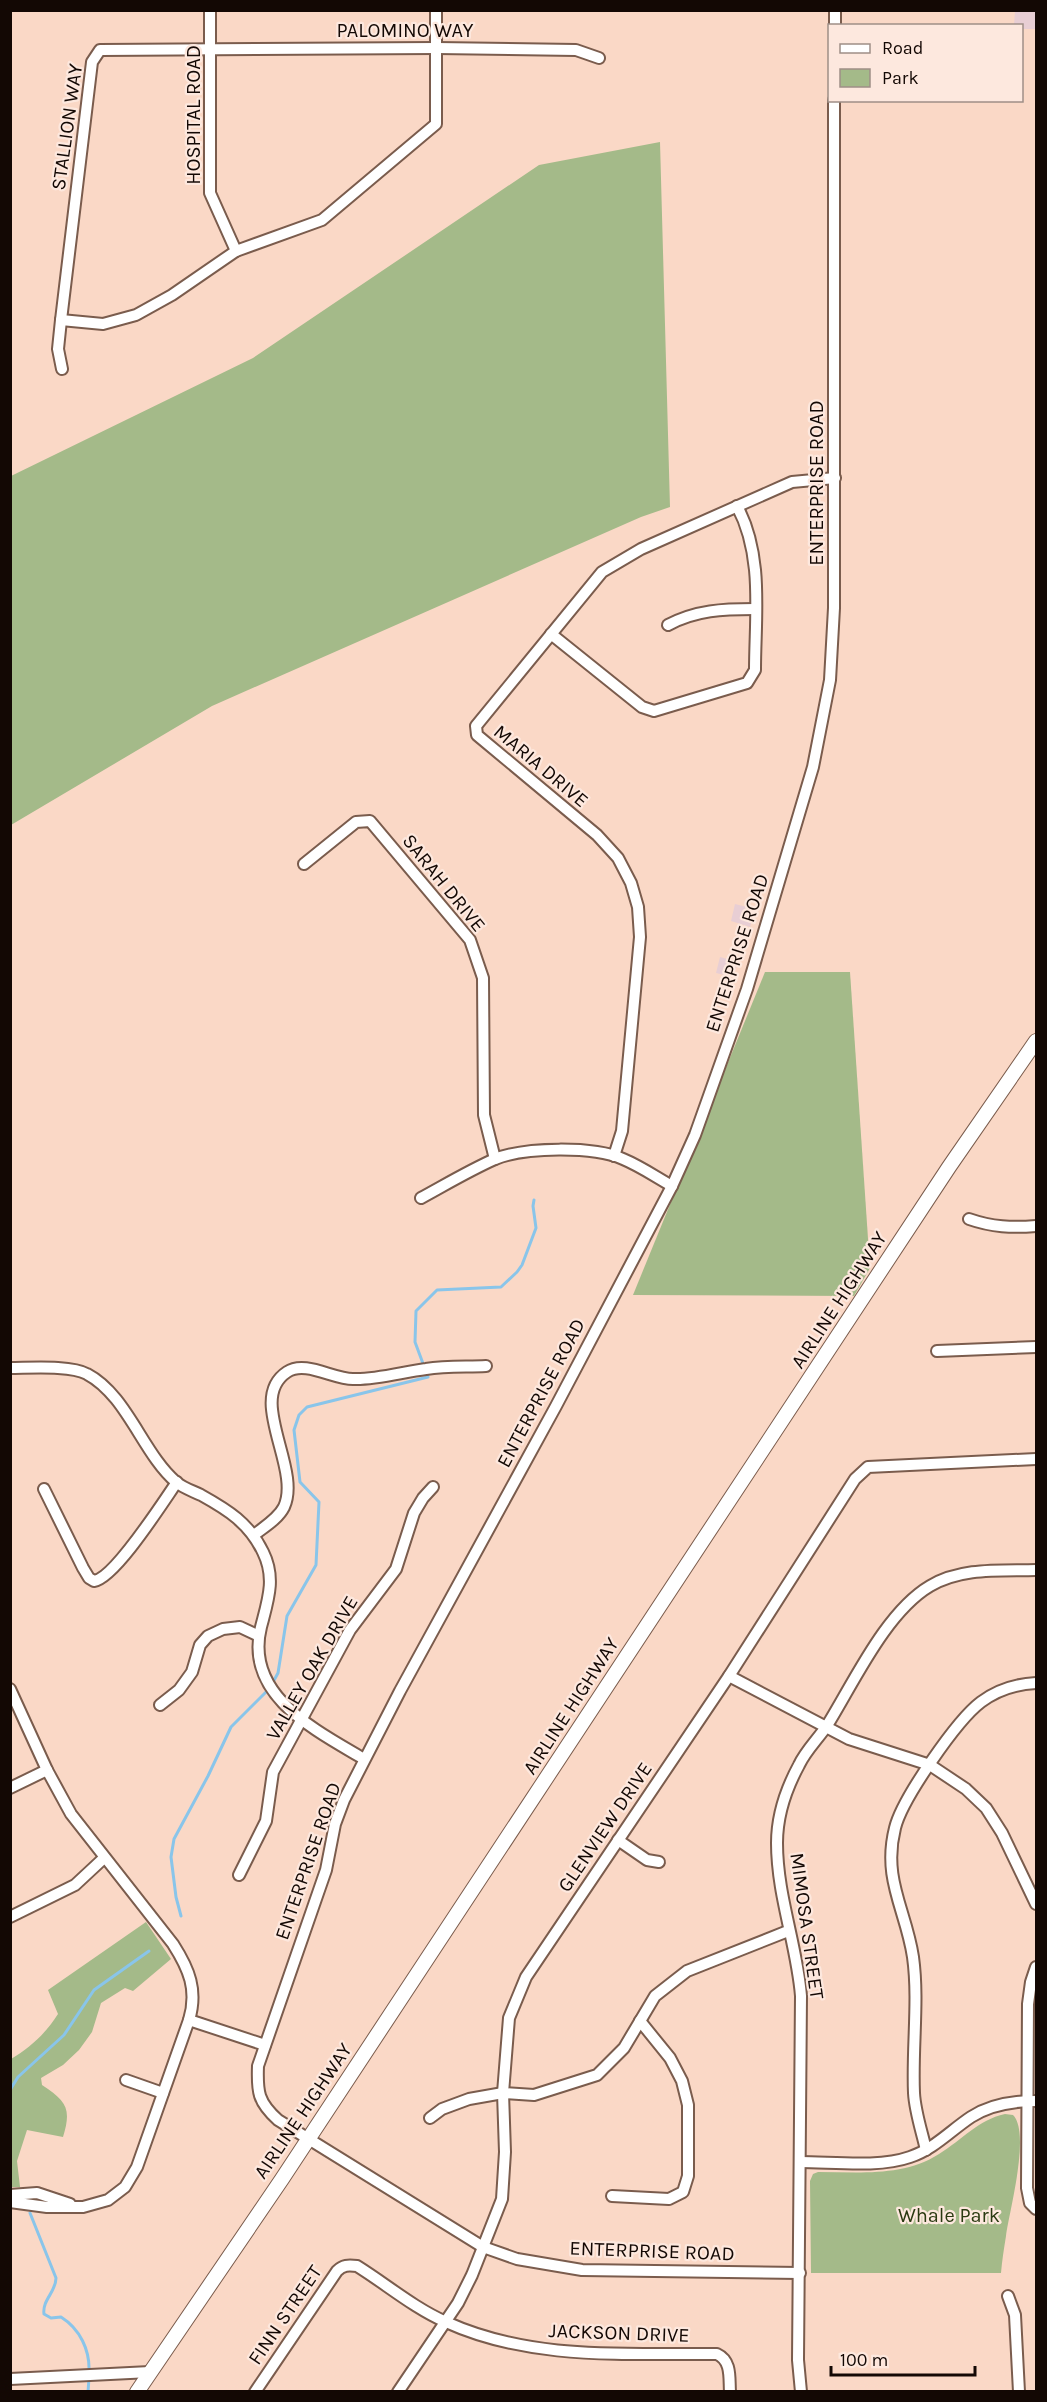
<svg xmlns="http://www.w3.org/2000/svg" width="1047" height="2402" font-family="Karla,sans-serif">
<rect width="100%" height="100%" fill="#fad8c6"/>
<g fill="#e8ced4">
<path d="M 1015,11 L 1036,11 L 1036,29 L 1022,29 L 1022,26 L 1014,25 Z"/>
<path d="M 735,904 L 755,909 L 750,927 L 731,921 Z"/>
<path d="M 720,957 L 738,962 L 733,977 L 716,973 Z"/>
</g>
<g fill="#a4ba89">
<path d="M 660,142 L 670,507 L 641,517 L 212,706 L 11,825 L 11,476 L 253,358 L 539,165 Z"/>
<path d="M 765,972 L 850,972 L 870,1268 L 854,1296 L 633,1295 Z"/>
<path d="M 146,1922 L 171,1959 L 133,1991 L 125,1988 L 101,2003 L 92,2032 L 79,2050 L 63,2065 L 41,2078 L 42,2085 C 66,2101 72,2108 63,2137 L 27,2130 L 17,2161 L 20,2187 L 11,2187 L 11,2059 C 31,2047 45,2034 58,2014 L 48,1990 Z"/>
<path d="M 1005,2114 L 1013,2115 C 1031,2133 1009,2212 1006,2236 C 1004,2248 1002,2261 1001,2273 L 811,2273 L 810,2181 L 813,2174 L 818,2172 C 859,2172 903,2177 939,2154 C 962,2140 978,2120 1005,2114 Z"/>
</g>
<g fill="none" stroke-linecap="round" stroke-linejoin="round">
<g stroke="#89c5ea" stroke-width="3">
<path d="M 272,1684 L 278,1673 L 287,1616 L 316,1565 L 319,1502 L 300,1482 L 294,1430 L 299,1415 L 307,1407 L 428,1377 L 415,1342 L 416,1311 L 437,1290 L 501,1287 L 517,1272 L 522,1265 L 536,1228 L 533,1206 L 534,1200"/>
<path d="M 181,1916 L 176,1897 L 171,1857 L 174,1839 L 208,1776 L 231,1727 L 268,1690"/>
<path d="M 10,2090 L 18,2077 L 64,2035 L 94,1990 L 149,1951"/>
<path d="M 30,2213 L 56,2278 C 56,2292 42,2300 44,2314 L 51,2318 L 61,2317 C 80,2329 90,2350 89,2372"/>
<path d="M 88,2392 L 89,2378"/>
</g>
<g stroke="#7a5c4d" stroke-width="14">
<g id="minor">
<path d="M 210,10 L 210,193 L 236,251"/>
<path d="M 835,26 L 835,10"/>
<path d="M 61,320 L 103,324 L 136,315 L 172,295 L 236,251 L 322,220 L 436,124 L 436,10"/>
<path d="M 62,369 L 58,349 L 61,320 L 92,62 L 100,50 L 437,48 L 576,50 L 599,58"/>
<path d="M 668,625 C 696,610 723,609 755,609"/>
<path d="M 551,634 L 642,707 L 654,711 L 747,683 L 755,670 C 755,616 764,556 737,506"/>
<path d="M 304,864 L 356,822 L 370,821 L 470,940 L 483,978 L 484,1115 L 495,1159"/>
<path d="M 614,1156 L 622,1131 L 640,937 L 638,907 L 631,883 L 618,858 L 597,835 L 477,735 L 476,726 L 602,572 L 641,549 L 792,482 L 835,478"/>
<path d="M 421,1198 C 445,1185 470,1170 495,1159 C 525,1147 593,1146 623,1159 C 640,1166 656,1177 672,1186"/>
<path d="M 969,1219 C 992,1227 1012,1228 1036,1226"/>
<path d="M 937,1351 L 1036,1347"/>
<path d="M 10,1368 C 30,1368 71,1365 87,1374 C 127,1395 143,1454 176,1482 C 183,1488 193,1491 201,1495 C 228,1510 249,1523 263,1552 C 276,1578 268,1600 261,1627 C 244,1695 315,1730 364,1759"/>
<path d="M 44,1489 L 83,1568 L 89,1578 L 94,1581 C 115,1578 163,1502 177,1482"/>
<path d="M 254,1535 C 264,1527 278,1519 284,1507 C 302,1468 246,1399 287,1372 C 305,1360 333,1379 353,1379 C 377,1380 402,1372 426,1369 C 446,1366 466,1367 486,1366"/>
<path d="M 729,1676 L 849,1739 L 930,1765 L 966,1789 L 986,1808 L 1002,1833 L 1036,1904"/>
<path d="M 10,1689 L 47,1770 L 71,1814 L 173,1944 C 189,1969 198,1990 189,2020 L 137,2167 L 125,2187 L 108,2200 L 83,2207 L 47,2207 L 10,2202"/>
<path d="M 160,1705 L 179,1690 L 192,1672 L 200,1645 L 208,1636 L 223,1629 L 240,1627 L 259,1636"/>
<path d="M 10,1788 L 47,1770"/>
<path d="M 618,1840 L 647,1860 L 659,1862"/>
<path d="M 239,1875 L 266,1821 L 273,1772 L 350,1630 L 396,1569 L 414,1513 L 423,1498 L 433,1487"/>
<path d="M 10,1917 L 75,1885 L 104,1858"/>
<path d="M 1036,1967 L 1031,1982 L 1028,2004 L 1027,2188 L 1030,2203 L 1036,2209"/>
<path d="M 189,2020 L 265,2045"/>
<path d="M 126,2080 L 163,2093"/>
<path d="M 430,2118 L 442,2109 L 469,2099 L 503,2093 L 534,2095 L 597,2075 L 624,2048 L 655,1996 L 687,1971 L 788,1931"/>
<path d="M 926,2150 C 922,2132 915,2112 914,2093 C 912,2048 919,2000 913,1957 C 906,1910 882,1879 895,1828 C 902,1799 957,1720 981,1702 C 997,1690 1017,1684 1036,1683"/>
<path d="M 800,2162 C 833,2162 879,2168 910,2157 C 934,2149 950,2131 971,2117 C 991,2104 1013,2101 1036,2101"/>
<path d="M 10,2195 L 37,2193 L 70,2204"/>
<path d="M 612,2196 L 669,2199 L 683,2192 L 688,2176 L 688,2105 L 682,2081 L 670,2058 L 640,2021"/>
<path d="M 800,2273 L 582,2270 L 517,2259 L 483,2247 L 278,2120 C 258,2102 257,2092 258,2066 L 326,1870 L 335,1824 L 344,1800 L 400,1691 L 556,1406 L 672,1186 L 695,1135 L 747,989 L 813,767 L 830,680 L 834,608 L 834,100"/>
<path d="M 1008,2296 L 1015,2315 L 1019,2392"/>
<path d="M 10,2379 L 150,2372"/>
<path d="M 255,2392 L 337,2271 C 343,2265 348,2265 357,2266 C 386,2284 414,2308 446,2322 C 532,2361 625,2353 717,2354 C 732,2361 729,2378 730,2392"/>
<path d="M 398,2392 L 458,2303 L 472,2275 L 502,2199 L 505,2152 L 503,2093 L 509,2018 L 526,1977 L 729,1676 L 855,1479 L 868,1467 L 1036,1459"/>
<path d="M 801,2392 L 798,2360 L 801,1996 C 797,1945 777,1896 777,1843 C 777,1816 786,1789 799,1765 C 806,1750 819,1738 828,1724 C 854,1682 886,1612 930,1586 C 962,1567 1001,1571 1036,1570"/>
</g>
</g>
<g stroke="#7a5c4d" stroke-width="16">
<path id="major" d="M 137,2392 L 282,2179 L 949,1167 L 1036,1041"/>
</g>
<use href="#minor" stroke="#fff" stroke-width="10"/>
<use href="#major" stroke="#fff" stroke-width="14"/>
</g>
<g text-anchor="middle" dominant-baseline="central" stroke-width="4.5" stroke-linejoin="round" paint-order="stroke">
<g font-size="20" fill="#130804" stroke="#fde8de">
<text x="405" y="30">PALOMINO WAY</text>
<text transform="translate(193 115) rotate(-90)">HOSPITAL ROAD</text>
<text transform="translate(67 127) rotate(-82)">STALLION WAY</text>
<text transform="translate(816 483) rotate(-90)">ENTERPRISE ROAD</text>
<text transform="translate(541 766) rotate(40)">MARIA DRIVE</text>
<text transform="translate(444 883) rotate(51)">SARAH DRIVE</text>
<text transform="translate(737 953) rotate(-72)">ENTERPRISE ROAD</text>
<text transform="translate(839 1300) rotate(-57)">AIRLINE HIGHWAY</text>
<text transform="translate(541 1393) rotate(-62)">ENTERPRISE ROAD</text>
<text transform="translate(312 1668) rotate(-60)">VALLEY OAK DRIVE</text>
<text transform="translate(571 1706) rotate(-57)">AIRLINE HIGHWAY</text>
<text transform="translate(605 1827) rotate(-56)">GLENVIEW DRIVE</text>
<text transform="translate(308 1861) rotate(-71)">ENTERPRISE ROAD</text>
<text transform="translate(807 1926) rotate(82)">MIMOSA STREET</text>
<text transform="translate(303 2111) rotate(-56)">AIRLINE HIGHWAY</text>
<text transform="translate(652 2251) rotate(2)">ENTERPRISE ROAD</text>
<text transform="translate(285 2315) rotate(-56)">FINN STREET</text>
<text transform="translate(619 2333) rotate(2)">JACKSON DRIVE</text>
</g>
<g font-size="20" fill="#2a3a11" stroke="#fde8de">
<text x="949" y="2215">Whale Park</text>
</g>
</g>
<rect width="1047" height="2402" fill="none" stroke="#130804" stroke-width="24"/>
<rect x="828" y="24" width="195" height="78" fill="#fde8de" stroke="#9f8e87" stroke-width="1.5"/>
<rect x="840" y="44" width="30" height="9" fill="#ffffff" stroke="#9f8e87" stroke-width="1.5"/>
<text x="882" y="54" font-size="18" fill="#130804">Road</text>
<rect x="840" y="69" width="30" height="18" fill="#a4ba89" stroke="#9f8e87" stroke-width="1.5"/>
<text x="882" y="84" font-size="18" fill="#130804">Park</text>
<path d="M831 2366v9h144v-9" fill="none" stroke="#130804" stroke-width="3"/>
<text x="840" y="2366" font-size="18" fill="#130804" stroke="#fde8de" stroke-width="4.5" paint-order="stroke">100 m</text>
</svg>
